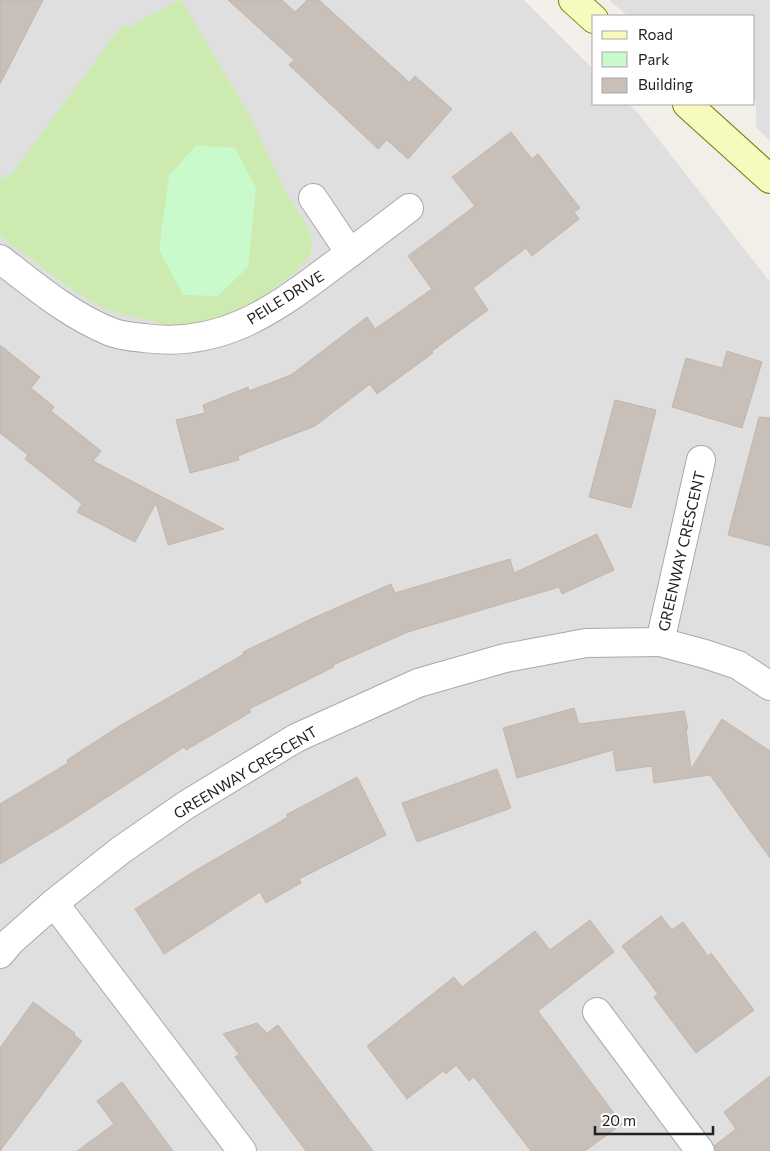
<svg xmlns="http://www.w3.org/2000/svg" width="770" height="1151" font-family="Commissioner,sans-serif">
<rect width="100%" height="100%" fill="#f2efe9"/>
<g fill="#e0dfdf">
<path d="M 0,0 L 524,0 L 594,70 L 594,104 L 628,104 L 638,113 L 770,282 L 770,1151 L 0,1151 Z"/>
<path d="M 609,0 L 770,0 L 770,141 L 756,127 L 756,101 L 754,99 L 754,16 L 628,16 Z"/>
</g>
<path fill="#cdebb0" d="M 179,0 L 181,0 L 246,109 L 286,192 L 305,222 L 312,239 L 311,254 L 294,274 L 255,302 L 207,323 L 168,325 L 106,310 L 68,287 L 0,236 L 0,179 L 11,174 L 122,25 L 129,27 Z"/>
<path fill="#c8facc" d="M 196,145 L 235,148 L 256,188 L 248,267 L 218,296 L 183,295 L 159,250 L 169,176 Z"/>
<g fill="#c7bfb8" stroke="#c4b6ab">
<path d="M 0,0 L 43,0 L 0,84 Z"/>
<path d="M 228,0 L 282,0 L 295,12 L 307,0 L 319,0 L 409,82 L 415,76 L 452,109 L 408,159 L 387,140 L 378,149 L 289,65 L 294,60 Z"/>
<path d="M 511,132 L 532,159 L 538,154 L 580,208 L 574,212 L 579,219 L 532,256 L 526,248 L 473,288 L 488,310 L 432,351 L 433,353 L 377,394 L 370,384 L 315,426 L 238,456 L 239,460 L 190,473 L 176,420 L 205,413 L 203,405 L 248,387 L 249,391 L 291,375 L 367,317 L 375,329 L 432,289 L 408,256 L 475,206 L 452,177 Z"/>
<path d="M 0,345 L 40,377 L 31,388 L 54,407 L 51,411 L 101,451 L 93,461 L 224,529 L 168,545 L 156,503 L 135,542 L 77,512 L 82,504 L 25,459 L 28,455 L 0,433 Z"/>
<path d="M 727,351 L 762,362 L 742,428 L 672,407 L 686,358 L 722,368 Z"/>
<path d="M 615,400 L 656,410 L 631,508 L 589,497 Z"/>
<path d="M 759,417 L 770,418 L 770,546 L 728,535 Z"/>
<path d="M 597,534 L 614,570 L 562,594 L 559,587 L 408,632 L 333,665 L 334,667 L 249,709 L 251,712 L 186,750 L 184,747 L 66,824 L 0,864 L 0,804 L 68,763 L 67,760 L 121,725 L 244,654 L 243,652 L 311,619 L 391,584 L 395,593 L 510,559 L 514,573 Z"/>
<path d="M 574,708 L 579,724 L 684,711 L 688,729 L 686,729 L 691,769 L 722,719 L 770,751 L 770,858 L 710,775 L 654,783 L 652,766 L 616,771 L 613,750 L 517,778 L 503,728 Z"/>
<path d="M 497,769 L 511,808 L 417,842 L 402,803 Z"/>
<path d="M 357,777 L 386,835 L 299,879 L 301,883 L 266,903 L 260,892 L 164,954 L 135,909 L 193,872 L 288,817 L 286,815 Z"/>
<path d="M 661,916 L 672,930 L 683,922 L 708,956 L 711,953 L 754,1010 L 696,1053 L 654,997 L 658,994 L 622,946 Z"/>
<path d="M 590,920 L 614,952 L 538,1011 L 622,1124 L 585,1151 L 531,1151 L 474,1077 L 469,1081 L 456,1065 L 446,1074 L 443,1071 L 407,1099 L 367,1046 L 454,977 L 462,987 L 535,931 L 550,950 Z"/>
<path d="M 33,1002 L 75,1033 L 74,1035 L 82,1041 L 0,1151 L 0,1048 Z"/>
<path d="M 257,1023 L 267,1033 L 278,1025 L 373,1151 L 306,1151 L 235,1057 L 239,1054 L 223,1034 Z"/>
<path d="M 770,1076 L 770,1151 L 715,1151 L 714,1146 L 736,1129 L 724,1112 Z"/>
<path d="M 122,1082 L 173,1151 L 77,1151 L 114,1124 L 97,1101 Z"/>
</g>
<g fill="none" stroke-linecap="round" stroke-linejoin="round">
<g stroke="#a9a9a9" stroke-width="30">
<g id="street">
<path d="M 313,198 L 350,253"/>
<path d="M 0,259 C 35,286 69,315 111,332 C 121,336 133,337 144,338 C 219,348 270,313 327,270 C 355,249 382,229 409,208"/>
<path d="M 660,642 L 705,654 L 738,665 L 770,686"/>
<path d="M 54,903 L 242,1151"/>
<path d="M 0,954 L 11,941 L 54,903 L 121,850 L 186,805 L 296,738 L 418,683 L 505,658 L 586,643 L 660,642 L 701,460"/>
<path d="M 597,1012 L 700,1151"/>
</g>
</g>
<g stroke="#707d05" stroke-width="30">
<g id="secondary">
<path d="M 573,0 L 594,19"/>
<path d="M 687,104 L 770,179"/>
</g>
</g>
<use href="#street" stroke="#fff" stroke-width="28"/>
<use href="#secondary" stroke="#f7fabf" stroke-width="28"/>
</g>
<g text-anchor="middle" dominant-baseline="central" stroke-width="5" stroke-linejoin="round" paint-order="stroke">
<g font-size="15" fill="#222" stroke="#fff">
<text transform="translate(285 297) rotate(-32)">PEILE DRIVE</text>
<text transform="translate(681 551) rotate(-77)">GREENWAY CRESCENT</text>
<text transform="translate(245 772) rotate(-31)">GREENWAY CRESCENT</text>
</g>
</g>
<rect x="592" y="15" width="162" height="90" fill="#ffffff" stroke="#a7a7a7"/>
<rect x="602" y="31" width="25" height="8" fill="#f7fabf" stroke="#a7a7a7"/>
<text x="638" y="40" font-size="15" fill="#222222">Road</text>
<rect x="602" y="52" width="25" height="15" fill="#c8facc" stroke="#a7a7a7"/>
<text x="638" y="65" font-size="15" fill="#222222">Park</text>
<rect x="602" y="78" width="25" height="15" fill="#c7bfb8" stroke="#a7a7a7"/>
<text x="638" y="90" font-size="15" fill="#222222">Building</text>
<path d="M595 1126v8h118v-8" fill="none" stroke="#222222" stroke-width="2.5"/>
<text x="602" y="1126" font-size="15" fill="#222222" stroke="#ffffff" stroke-width="4" paint-order="stroke">20 m</text>
</svg>
